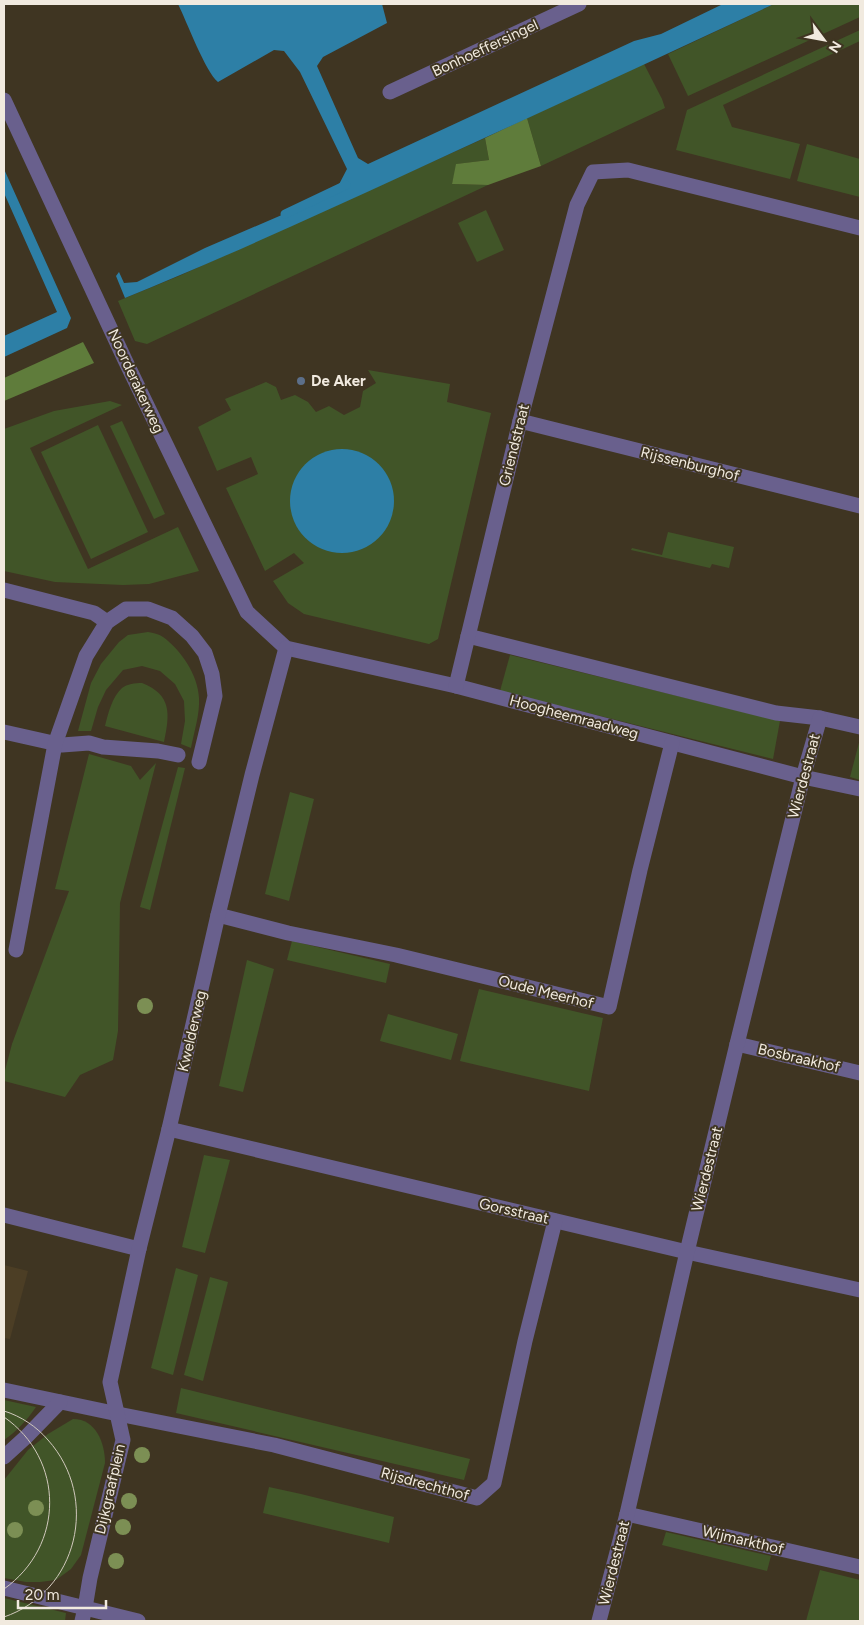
<svg xmlns="http://www.w3.org/2000/svg" width="864" height="1625" font-family="Figtree,sans-serif">
<rect width="100%" height="100%" fill="#3f3522"/>
<path fill="#4c3e25" d="M 4,1265 L 28,1271 L 10,1339 L 4,1338 Z"/>
<g fill="#415528">
<path d="M 774,4 L 860,4 L 860,17 L 688,96 L 668,54 Z"/>
<path d="M 860,30 L 860,41 L 723,105 L 732,127 L 800,144 L 790,179 L 676,150 L 687,110 Z"/>
<path d="M 644,64 L 662,99 L 665,108 L 541,166 L 527,118 Z"/>
<path d="M 485,138 L 489,160 L 457,164 L 452,184 L 488,185 L 147,344 L 135,341 L 118,301 L 179,276 Z"/>
<path d="M 807,144 L 860,159 L 860,197 L 797,181 Z"/>
<path d="M 486,210 L 504,250 L 477,262 L 458,223 Z"/>
<path d="M 368,370 L 450,384 L 447,402 L 491,413 L 438,639 L 429,644 L 304,614 L 288,603 L 273,581 L 304,563 L 294,553 L 265,571 L 226,488 L 258,474 L 251,457 L 217,471 L 198,427 L 231,410 L 225,399 L 266,382 L 276,387 L 281,400 L 295,395 L 308,402 L 316,412 L 329,406 L 344,415 L 360,407 L 363,391 L 376,383 Z"/>
<path d="M 110,401 L 122,405 L 30,448 L 88,569 L 178,527 L 199,571 L 149,584 L 123,585 L 55,582 L 4,571 L 4,429 L 54,411 Z"/>
<path d="M 122,421 L 165,514 L 154,519 L 110,426 Z"/>
<path d="M 98,425 L 148,532 L 91,559 L 41,452 Z"/>
<path d="M 668,532 L 734,547 L 729,568 L 712,564 L 710,568 L 631,550 L 632,548 L 662,555 Z"/>
<path d="M 148,632 C 153,633 159,634 163,637 C 181,650 198,675 199,698 C 200,714 194,732 191,748 L 181,744 L 185,721 L 184,701 L 175,684 L 160,671 L 142,666 L 123,670 L 106,690 L 98,707 L 91,731 L 78,731 L 91,683 L 101,664 L 119,642 L 128,635 Z"/>
<path d="M 510,655 L 780,721 L 773,759 L 500,691 Z"/>
<path d="M 142,683 C 172,695 170,714 164,742 L 105,726 C 108,714 112,697 122,688 C 127,684 135,683 142,683 Z"/>
<path d="M 860,739 L 860,780 L 850,777 Z"/>
<path d="M 89,754 L 131,766 L 140,780 L 156,763 L 120,903 L 118,1031 L 113,1060 L 80,1075 L 65,1097 L 4,1081 L 4,1074 L 12,1044 L 69,891 L 55,889 Z"/>
<path d="M 178,767 L 185,768 L 150,910 L 140,907 Z"/>
<path d="M 290,792 L 314,799 L 289,901 L 265,894 Z"/>
<path d="M 292,941 L 390,964 L 386,983 L 287,960 Z"/>
<path d="M 247,960 L 274,969 L 243,1092 L 219,1086 Z"/>
<path d="M 479,989 L 603,1018 L 589,1091 L 460,1061 Z"/>
<path d="M 388,1014 L 458,1034 L 451,1060 L 380,1041 Z"/>
<path d="M 204,1155 L 230,1160 L 205,1253 L 182,1247 Z"/>
<path d="M 176,1268 L 198,1275 L 173,1375 L 151,1368 Z"/>
<path d="M 210,1277 L 228,1282 L 203,1381 L 184,1375 Z"/>
<path d="M 181,1388 L 470,1459 L 464,1480 L 176,1413 Z"/>
<path d="M 4,1400 L 36,1407 C 27,1420 17,1431 4,1440 Z"/>
<path d="M 73,1419 C 96,1419 105,1443 105,1463 L 81,1555 L 71,1569 L 56,1580 L 40,1582 L 26,1582 L 4,1578 L 4,1480 L 28,1450 L 48,1434 Z"/>
<path d="M 269,1487 L 301,1494 L 394,1517 L 389,1543 L 263,1513 Z"/>
<path d="M 666,1532 L 771,1556 L 767,1571 L 662,1545 Z"/>
<path d="M 820,1570 L 860,1580 L 860,1621 L 806,1621 Z"/>
<path d="M 4,1598 L 66,1613 L 65,1621 L 4,1621 Z"/>
</g>
<g fill="#5f7c3b">
<path d="M 527,118 L 541,166 L 488,185 L 452,184 L 456,164 L 489,160 L 485,138 Z"/>
<path d="M 83,342 L 94,363 L 4,401 L 4,378 Z"/>
</g>
<g fill="#2d7fa6">
<path d="M 178,4 L 382,4 L 387,23 L 323,57 L 317,66 L 358,158 L 368,164 L 634,41 L 661,34 L 723,4 L 774,4 C 650,62 526,119 402,176 C 310,218 219,260 125,298 L 116,276 L 119,272 L 124,283 L 137,282 L 205,248 L 335,192 L 347,169 L 300,72 L 284,51 L 274,50 L 218,82 C 206,73 186,20 178,4 Z"/>
<path d="M 4,169 L 71,318 L 67,328 L 4,357 L 4,336 L 57,312 L 4,193 Z"/>
<circle cx="342" cy="501" r="52"/>
</g>
<g fill="none" stroke-linecap="round" stroke-linejoin="round">
<path stroke="#2d7fa6" stroke-width="9" d="M 285,214 L 346,185"/>
<g stroke="#69608d" stroke-width="15">
<path d="M 390,92 L 579,4"/>
<path d="M 4,100 L 125,360 L 247,612 L 286,648 L 456,686 L 803,777 L 860,789"/>
<path d="M 520,421 L 860,506"/>
<path d="M 4,590 L 94,613 L 107,622"/>
<path d="M 468,636 L 776,713 L 820,718 L 860,727"/>
<path d="M 456,686 L 520,421 L 577,205 L 593,172 L 628,170 L 860,228"/>
<path d="M 4,732 L 62,745 L 89,743 L 103,747 L 158,751 L 178,755"/>
<path d="M 218,915 L 288,933 L 396,955 L 609,1007 L 640,870 L 672,743"/>
<path d="M 16,950 L 55,744 L 86,656 L 107,622 L 126,609 L 148,609 L 172,618 L 192,636 L 205,653 L 212,674 L 215,696 L 199,762"/>
<path d="M 737,1044 L 860,1073"/>
<path d="M 169,1129 L 687,1252 L 860,1290"/>
<path d="M 4,1215 L 139,1249"/>
<path d="M 4,1390 L 118,1414 L 274,1445 L 477,1498 L 494,1483 L 525,1341 L 555,1221"/>
<path d="M 4,1457 L 26,1437 L 60,1402"/>
<path d="M 627,1514 L 860,1567"/>
<path d="M 4,1588 L 138,1621"/>
<path d="M 82,1621 L 85,1608 L 90,1578 L 123,1440 L 110,1382 L 139,1249 L 169,1129 L 218,915 L 252,775 L 286,648"/>
<path d="M 599,1621 L 627,1514 L 687,1252 L 737,1044 L 803,777 L 820,718"/>
</g>
<g stroke="#d1c9bd" stroke-width="1">
<path d="M 4,1411 C 21,1416 37,1427 48,1440 C 100,1498 78,1592 4,1617"/>
<path d="M 4,1417 C 65,1459 65,1546 4,1589"/>
</g>
</g>
<g fill="#7c8f54">
<circle cx="145" cy="1006" r="8"/>
<circle cx="142" cy="1455" r="8"/>
<circle cx="129" cy="1501" r="8"/>
<circle cx="36" cy="1508" r="8"/>
<circle cx="123" cy="1527" r="8"/>
<circle cx="15" cy="1530" r="8"/>
<circle cx="116" cy="1561" r="8"/>
</g>
<circle fill="#5c6f8a" stroke="#3f3522" stroke-width="2" cx="301" cy="381" r="5"/>
<g text-anchor="middle" dominant-baseline="central" stroke-width="4" stroke-linejoin="round" paint-order="stroke">
<g font-size="15" fill="#f1eadf" stroke="#3f3522">
<text transform="translate(485 48) rotate(-25)">Bonhoeffersingel</text>
<text transform="translate(136 381) rotate(65)">Noorderakerweg</text>
<text transform="translate(514 445) rotate(-76)">Griendstraat</text>
<text transform="translate(690 464) rotate(14)">Rijssenburghof</text>
<text transform="translate(574 717) rotate(15)">Hoogheemraadweg</text>
<text transform="translate(804 776) rotate(-75)">Wierdestraat</text>
<text transform="translate(546 992) rotate(14)">Oude Meerhof</text>
<text transform="translate(192 1031) rotate(-77)">Kwelderweg</text>
<text transform="translate(799 1058) rotate(13)">Bosbraakhof</text>
<text transform="translate(707 1169) rotate(-76)">Wierdestraat</text>
<text transform="translate(514 1211) rotate(13)">Gorsstraat</text>
<text transform="translate(425 1484) rotate(15)">Rijsdrechthof</text>
<text transform="translate(110 1489) rotate(-77)">Dijkgraafplein</text>
<text transform="translate(743 1540) rotate(13)">Wijmarkthof</text>
<text transform="translate(614 1563) rotate(-76)">Wierdestraat</text>
</g>
<g font-size="15" font-weight="bold" fill="#f1eadf" stroke="#3f3522" text-anchor="start">
<text x="311" y="381">De Aker</text>
</g>
</g>
<rect width="864" height="1625" fill="none" stroke="#f1eadf" stroke-width="10"/>
<g transform="translate(824 40) rotate(122)" stroke="#3f3522" stroke-width="4" paint-order="stroke">
<path d="M0-4L9 19L0 12L-9 19Z" fill="#f1eadf"/>
<text y="-8" font-size="14" font-weight="bold" text-anchor="middle" fill="#f1eadf">N</text>
</g>
<path d="M18 1600v8h88v-8" fill="none" stroke="#f1eadf" stroke-width="2.5"/>
<text x="25" y="1600" font-size="15" fill="#f1eadf" stroke="#3f3522" stroke-width="4" paint-order="stroke">20 m</text>
</svg>
